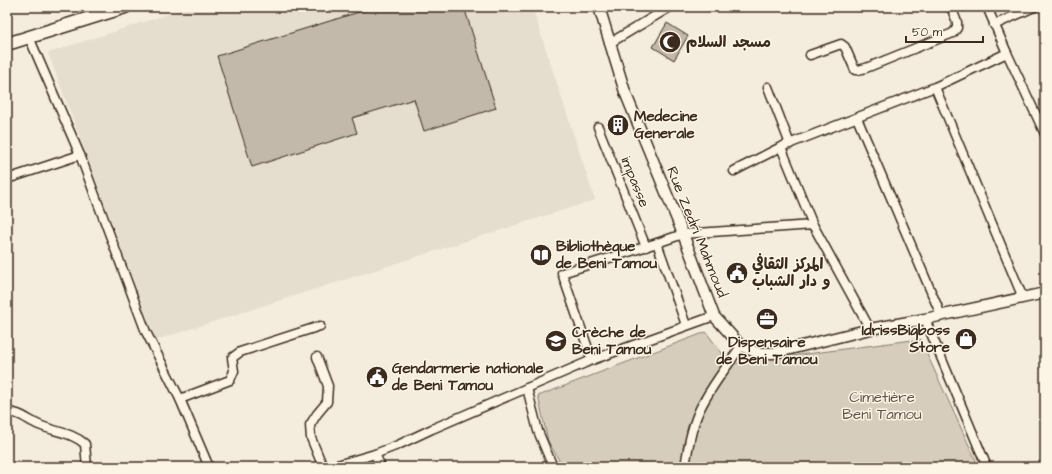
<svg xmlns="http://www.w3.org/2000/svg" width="1052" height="474" font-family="'Architects Daughter','Playpen Sans Arabic',sans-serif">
<rect width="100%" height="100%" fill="#f4eddd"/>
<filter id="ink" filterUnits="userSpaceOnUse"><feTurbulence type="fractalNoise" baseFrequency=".025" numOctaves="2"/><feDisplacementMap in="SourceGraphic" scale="8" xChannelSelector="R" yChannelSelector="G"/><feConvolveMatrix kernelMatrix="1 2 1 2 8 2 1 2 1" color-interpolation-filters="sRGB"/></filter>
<g filter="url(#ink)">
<path fill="#e5ddce" d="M 190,7 L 532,7 L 595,200 L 156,340 L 48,53 Z"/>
<path fill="#d6cdbd" stroke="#887c6e" d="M 706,332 L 730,364 L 920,339 L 979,467 L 563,467 L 548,441 L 538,396 Z"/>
<g fill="#c3b9aa" stroke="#3b2a1e">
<path d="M 375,7 L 464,7 L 496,108 L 424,131 L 414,99 L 352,118 L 357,133 L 252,167 L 217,56 Z"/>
<path d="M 667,23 L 688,36 L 674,60 L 653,47 Z"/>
<path d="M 618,117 L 624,130 L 616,133 L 612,121 Z"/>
</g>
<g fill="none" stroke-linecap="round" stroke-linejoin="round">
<g stroke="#3b2a1e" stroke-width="11">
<g id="minor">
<path d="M 987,7 L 1007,53 L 1045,134"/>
<path d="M 994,25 L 1034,7"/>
<path d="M 29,37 L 80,155 L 146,332 L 180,399 L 209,467"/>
<path d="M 610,43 L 670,7"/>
<path d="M 810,55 L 841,44 L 845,47 L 855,70 L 858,70 L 866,68 L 953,33 L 957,28 L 957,22 L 951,7"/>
<path d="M 768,87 L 790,144"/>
<path d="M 935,87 L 1023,298"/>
<path d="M 857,118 L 941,315"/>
<path d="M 598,127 L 646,247"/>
<path d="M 781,147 L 813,225"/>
<path d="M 734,171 L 781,147 L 935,87 L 1007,53"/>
<path d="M 7,179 L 80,155"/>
<path d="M 657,243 L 686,325"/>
<path d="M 925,319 L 987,467"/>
<path d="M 317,357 L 328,386 L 327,402 L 317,414 L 310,425 L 311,438 L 323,467"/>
<path d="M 592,360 L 562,273 L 657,243 L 683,234 L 813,225 L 870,329"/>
<path d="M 527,388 L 538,431 L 553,467"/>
<path d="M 180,399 L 230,380 L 234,371 L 232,358 L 240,352 L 320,326"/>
<path d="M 7,412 C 20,412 27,420 39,425 C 55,432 71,432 85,444 L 87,467"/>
<path d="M 375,454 L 381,467"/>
<path d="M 330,467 L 375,454 L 398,445 L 432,429 L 592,360 L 714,316"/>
<path d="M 685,467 C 688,448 691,429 699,411 C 710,387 727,367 741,346"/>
</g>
</g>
<g stroke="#3b2a1e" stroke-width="13">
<path id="tertiary" d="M 599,7 L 625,92 L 683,234 L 714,316 L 741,346 L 758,353 L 774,353 L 870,329 L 925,319 L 1045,293"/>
</g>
<g stroke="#3b2a1e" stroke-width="15">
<path id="secondary" d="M 7,44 L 125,7"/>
</g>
<use href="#minor" stroke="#fcf5e5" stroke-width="8"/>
<use href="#tertiary" stroke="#fcf5e5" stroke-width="10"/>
<use href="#secondary" stroke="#fcf5e5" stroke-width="12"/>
</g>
</g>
<defs>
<g id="mosque-disc" transform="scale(1.15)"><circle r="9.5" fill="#3b2a1e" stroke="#fcf5e5"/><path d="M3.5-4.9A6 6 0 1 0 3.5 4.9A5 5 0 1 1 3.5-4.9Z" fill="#fff"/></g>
<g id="building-disc" transform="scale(1.15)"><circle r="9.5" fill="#3b2a1e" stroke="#fcf5e5"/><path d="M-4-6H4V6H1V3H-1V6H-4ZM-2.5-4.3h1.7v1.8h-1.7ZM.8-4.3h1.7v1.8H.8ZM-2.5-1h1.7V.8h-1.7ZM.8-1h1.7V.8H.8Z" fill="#fff"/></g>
<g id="library-disc" transform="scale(1.15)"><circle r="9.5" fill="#3b2a1e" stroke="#fcf5e5"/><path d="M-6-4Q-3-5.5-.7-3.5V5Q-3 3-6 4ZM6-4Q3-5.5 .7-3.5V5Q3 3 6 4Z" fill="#fff"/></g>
<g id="civic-disc" transform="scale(1.15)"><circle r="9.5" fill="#3b2a1e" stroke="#fcf5e5"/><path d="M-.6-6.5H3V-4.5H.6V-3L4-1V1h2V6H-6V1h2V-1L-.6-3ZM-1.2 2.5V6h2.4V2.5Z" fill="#fff"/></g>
<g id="office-disc" transform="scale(1.15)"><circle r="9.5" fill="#3b2a1e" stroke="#fcf5e5"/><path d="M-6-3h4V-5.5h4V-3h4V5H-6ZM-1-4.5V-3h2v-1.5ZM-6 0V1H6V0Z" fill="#fff"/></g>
<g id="shop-disc" transform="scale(1.15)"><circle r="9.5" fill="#3b2a1e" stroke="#fcf5e5"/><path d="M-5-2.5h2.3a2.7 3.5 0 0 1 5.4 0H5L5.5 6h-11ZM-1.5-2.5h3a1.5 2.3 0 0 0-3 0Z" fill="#fff"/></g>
<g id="school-disc" transform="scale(1.15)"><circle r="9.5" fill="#3b2a1e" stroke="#fcf5e5"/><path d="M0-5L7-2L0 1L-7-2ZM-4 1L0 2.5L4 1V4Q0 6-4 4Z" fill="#fff"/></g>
</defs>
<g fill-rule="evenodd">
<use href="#mosque-disc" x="670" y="42"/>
<use href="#building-disc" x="618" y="125"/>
<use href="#library-disc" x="541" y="255"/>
<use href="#civic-disc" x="737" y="273"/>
<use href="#office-disc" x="767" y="319"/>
<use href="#shop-disc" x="966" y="339"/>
<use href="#school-disc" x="556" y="341"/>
<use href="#civic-disc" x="377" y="377"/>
</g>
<g text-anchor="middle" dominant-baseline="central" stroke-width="3" stroke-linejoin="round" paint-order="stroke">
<g font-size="15" font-weight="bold" fill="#3b2a1e" stroke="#fcf5e5" text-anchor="start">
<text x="686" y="42">مسجد السلام</text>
<text x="634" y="116">Medecine<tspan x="634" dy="17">Generale</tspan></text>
<text x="556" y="246">Bibliothèque<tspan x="556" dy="17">de Beni Tamou</tspan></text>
<text x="752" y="264">المركز الثقافي<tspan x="752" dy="17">و دار الشباب</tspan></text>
<text x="950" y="330" text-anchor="end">IdrissBigboss<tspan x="950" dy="17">Store</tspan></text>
<text x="572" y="332">Crèche de<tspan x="572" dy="17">Beni Tamou</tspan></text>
<text x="767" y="342" text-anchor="middle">Dispensaire<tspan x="767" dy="17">de Beni Tamou</tspan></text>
<text x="392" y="368">Gendarmerie nationale<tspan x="392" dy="17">de Beni Tamou</tspan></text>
</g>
<g font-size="15" fill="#3b2a1e" stroke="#fcf5e5">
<text transform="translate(635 182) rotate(68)">impasse</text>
<text transform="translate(697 232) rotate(68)">Rue Zedri Mahmoud</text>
</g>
<g font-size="15" fill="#625346" stroke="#fcf5e5">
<text x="882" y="397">Cimetière<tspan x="882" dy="17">Beni Tamou</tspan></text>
</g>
</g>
<rect width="1052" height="474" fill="none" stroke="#fcf5e5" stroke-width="24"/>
<rect x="12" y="12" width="1028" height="450" fill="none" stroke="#3b2a1e" stroke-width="1.5" filter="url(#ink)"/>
<path d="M906 36v6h77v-6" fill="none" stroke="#3b2a1e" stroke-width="2"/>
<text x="912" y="36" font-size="12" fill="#3b2a1e" stroke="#fcf5e5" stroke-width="3" paint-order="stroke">50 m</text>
</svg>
